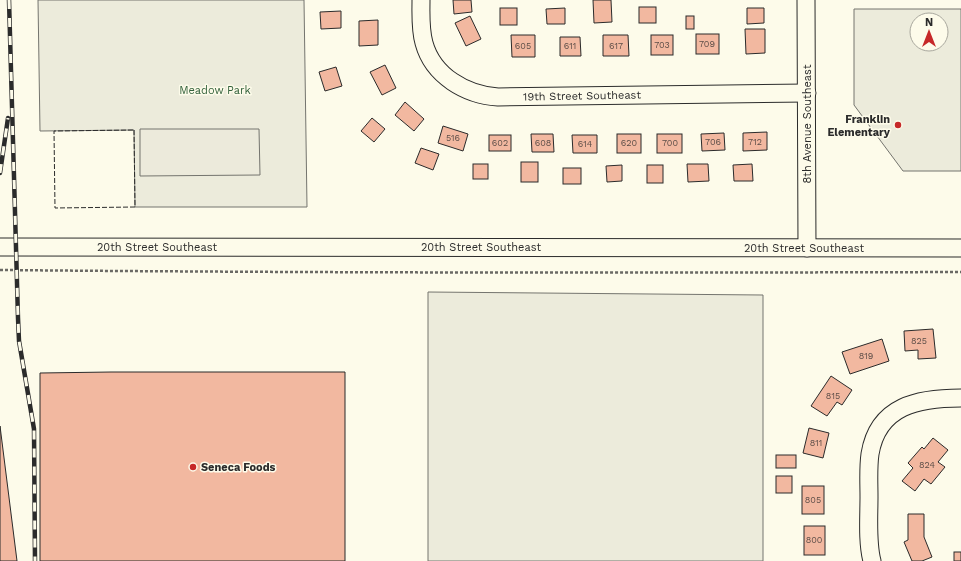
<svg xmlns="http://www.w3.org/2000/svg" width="961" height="561" font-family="'Work Sans',sans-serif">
<rect width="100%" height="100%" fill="#fdfbea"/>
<g fill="#ecebdb" stroke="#74746e" fill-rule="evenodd">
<path d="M 38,0 L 304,0 L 307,207 L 135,207 L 134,130 L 40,131 Z"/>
<path d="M 854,9 L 961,9 L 961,171 L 903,171 L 854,105 ZM 917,20 L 941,20 L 941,44 L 917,44 Z"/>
<path d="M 428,292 L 763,295 L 763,561 L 428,561 Z"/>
</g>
<path fill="#eceadb" stroke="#74746e" d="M 140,129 L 259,129 L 260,175 L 140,176 Z"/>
<g fill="#f2b8a0" stroke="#2b2b2b">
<path d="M 453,0 L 471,0 L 472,12 L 454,14 Z"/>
<path d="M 593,0 L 611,0 L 612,22 L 594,23 Z"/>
<rect x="639" y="7" width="17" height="16"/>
<rect x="500" y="8" width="17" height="17"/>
<path d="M 565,8 L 565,24 L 547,24 L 546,9 Z"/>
<path d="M 747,8 L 764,8 L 764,23 L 747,24 Z"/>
<path d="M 341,11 L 341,28 L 321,29 L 320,12 Z"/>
<path d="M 470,16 L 481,39 L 466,46 L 455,23 Z"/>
<rect x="686" y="16" width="8" height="13"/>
<path d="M 378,20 L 378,45 L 359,46 L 359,21 Z"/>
<path d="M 745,29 L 765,29 L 765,53 L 746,54 Z"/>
<rect x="696" y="34" width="23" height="20"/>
<path d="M 511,35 L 535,35 L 535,57 L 512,57 Z"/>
<path d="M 603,35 L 628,35 L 629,56 L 603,56 Z"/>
<rect x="651" y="35" width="22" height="20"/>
<path d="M 560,37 L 580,37 L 581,56 L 560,56 Z"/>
<path d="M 385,65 L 396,88 L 382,95 L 370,72 Z"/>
<path d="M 336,67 L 342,86 L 325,91 L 319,72 Z"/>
<path d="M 405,102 L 424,119 L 414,131 L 395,115 Z"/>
<path d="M 372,118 L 385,129 L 374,142 L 361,131 Z"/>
<path d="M 443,126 L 468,134 L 463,151 L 438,143 Z"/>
<path d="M 767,132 L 767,150 L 743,151 L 743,133 Z"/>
<path d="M 724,133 L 725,150 L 702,151 L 701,134 Z"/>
<path d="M 531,134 L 553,134 L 554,152 L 532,152 Z"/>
<rect x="617" y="134" width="24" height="19"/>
<rect x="657" y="134" width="25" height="19"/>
<rect x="489" y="135" width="22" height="16"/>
<path d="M 572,135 L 597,135 L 597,153 L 573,153 Z"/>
<path d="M 421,148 L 439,154 L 433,170 L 415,163 Z"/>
<rect x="521" y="162" width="17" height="20"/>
<rect x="473" y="164" width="15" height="15"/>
<path d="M 687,164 L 708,164 L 709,181 L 688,182 Z"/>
<path d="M 752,164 L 753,181 L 734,181 L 733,165 Z"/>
<path d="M 622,165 L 622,181 L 607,182 L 606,166 Z"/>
<rect x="647" y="165" width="16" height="18"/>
<rect x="563" y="168" width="18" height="16"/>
<path d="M 933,329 L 936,358 L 918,359 L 918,350 L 905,351 L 904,331 Z"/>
<path d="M 882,339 L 889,361 L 850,374 L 842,352 Z"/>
<path d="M 111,372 L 345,372 L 345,561 L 40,561 L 40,373 Z"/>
<path d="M 831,376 L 852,390 L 842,405 L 837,402 L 827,416 L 811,406 Z"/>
<path d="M 0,426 L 17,561 L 0,561 Z"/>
<path d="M 809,428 L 829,433 L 823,458 L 803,453 Z"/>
<path d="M 933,438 L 948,450 L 938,462 L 945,467 L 931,484 L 924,479 L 915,491 L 902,481 L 913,468 L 908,463 L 922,447 L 924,449 Z"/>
<rect x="776" y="455" width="20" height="13"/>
<rect x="776" y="476" width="16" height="17"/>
<rect x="802" y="486" width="22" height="28"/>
<path d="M 908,514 L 924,514 L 924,537 L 932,557 L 922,561 L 912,561 L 904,542 L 908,540 Z"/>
<rect x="804" y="526" width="21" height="29"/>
<rect x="954" y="552" width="7" height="9"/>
</g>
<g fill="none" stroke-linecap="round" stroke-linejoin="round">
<g stroke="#2b2b2b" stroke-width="19">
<g id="minor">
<path d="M 421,0 C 421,14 420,29 424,43 C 433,76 466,95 498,97 L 807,93"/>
<path d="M 806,0 L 807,248"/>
<path d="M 0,247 L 961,248"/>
<path d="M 872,561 C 867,542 869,517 869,497 C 869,483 868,468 870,454 C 878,405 919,398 961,398"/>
</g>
</g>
<path stroke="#6a6964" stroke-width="2.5" stroke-dasharray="3 2" stroke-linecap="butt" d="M 0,270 C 320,273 641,273 961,272"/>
<use href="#minor" stroke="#fdfbea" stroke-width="17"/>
<g stroke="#2b2b2b" stroke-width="4.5">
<g id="rail">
<path d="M 9,0 L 18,318 L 19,341 L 34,429 L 35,561"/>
<path d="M 0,173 L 8,118"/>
</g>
</g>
<use href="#rail" stroke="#fdfbea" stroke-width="3" stroke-dasharray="9" stroke-linecap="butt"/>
<path stroke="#2b2b2b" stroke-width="1" stroke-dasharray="5 2" stroke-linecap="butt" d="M 134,130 L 135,207 L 55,208 L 54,131 Z"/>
</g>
<g fill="#c62828" stroke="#fdfbea" stroke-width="1.5">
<circle cx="898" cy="125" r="4"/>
<circle cx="193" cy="467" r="4"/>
</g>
<g text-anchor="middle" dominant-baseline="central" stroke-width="3" stroke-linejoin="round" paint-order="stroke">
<g font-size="9" fill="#5d4e48">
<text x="707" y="44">709</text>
<text x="662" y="45">703</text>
<text x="523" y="46">605</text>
<text x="570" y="46">611</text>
<text x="616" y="46">617</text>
<text x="453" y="138">516</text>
<text x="713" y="142">706</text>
<text x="755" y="142">712</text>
<text x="500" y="143">602</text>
<text x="543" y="143">608</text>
<text x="629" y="143">620</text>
<text x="670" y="143">700</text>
<text x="585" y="144">614</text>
<text x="919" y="341">825</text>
<text x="866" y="356">819</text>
<text x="833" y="396">815</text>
<text x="816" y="443">811</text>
<text x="927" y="465">824</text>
<text x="813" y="500">805</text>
<text x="814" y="540">800</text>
</g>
<g font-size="11" fill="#34623c" stroke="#fdfbea">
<text x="215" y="90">Meadow Park</text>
</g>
<g font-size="11" fill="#2b2b2b" stroke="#fdfbea">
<text transform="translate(582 96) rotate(-1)">19th Street Southeast</text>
<text transform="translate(807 124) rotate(-90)">8th Avenue Southeast</text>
<text x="157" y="247">20th Street Southeast</text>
<text x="481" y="247">20th Street Southeast</text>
<text x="804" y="248">20th Street Southeast</text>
</g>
<g font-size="11" font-weight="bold" fill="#2b2b2b" stroke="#fdfbea" text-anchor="end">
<text x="890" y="119">Franklin<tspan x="890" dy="13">Elementary</tspan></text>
<text x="201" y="467" text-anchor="start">Seneca Foods</text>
</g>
</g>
<g transform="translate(929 32)"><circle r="19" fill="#fdfbea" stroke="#a9a89e"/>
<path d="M0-3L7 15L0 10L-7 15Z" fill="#c62828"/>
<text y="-6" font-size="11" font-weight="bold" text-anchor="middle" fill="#2b2b2b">N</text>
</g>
</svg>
